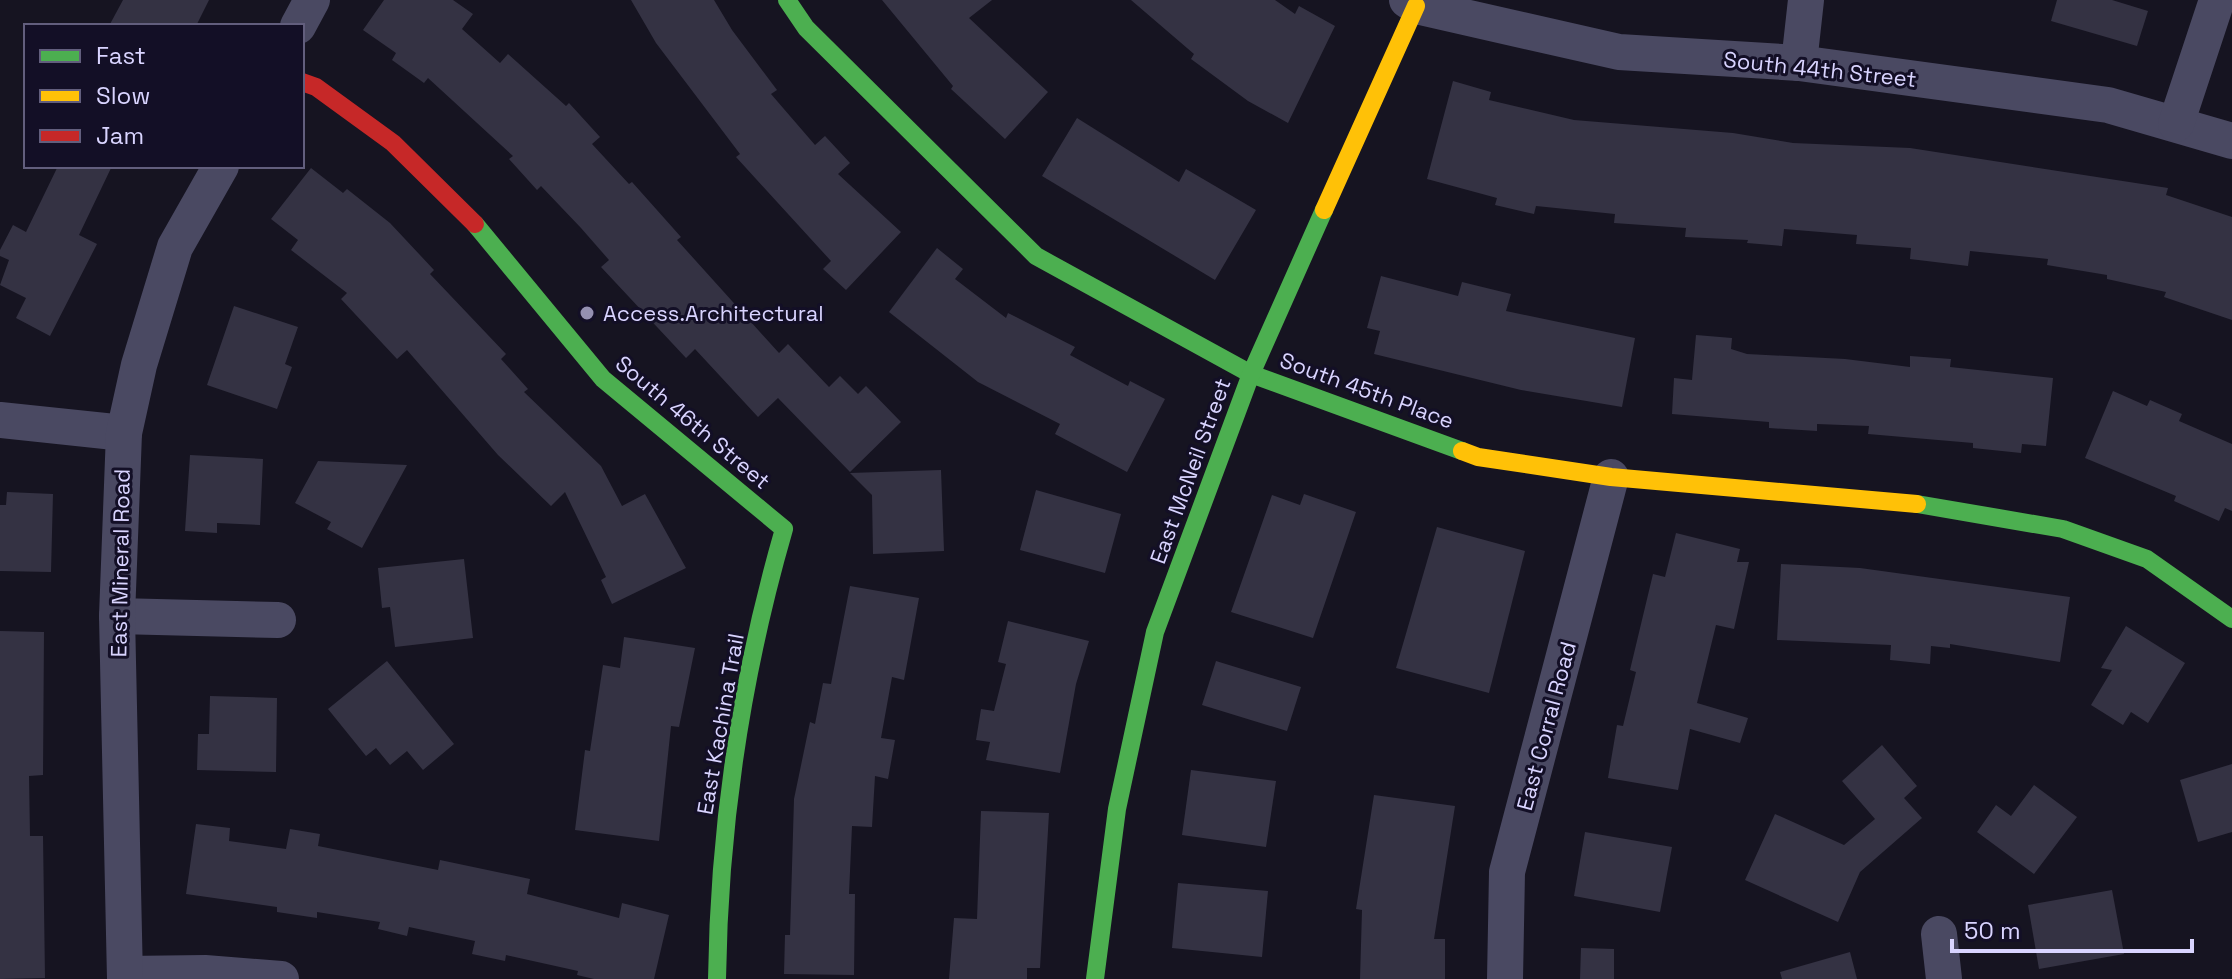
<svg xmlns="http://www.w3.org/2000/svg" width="2232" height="979" font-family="'Space Grotesk',sans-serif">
<rect width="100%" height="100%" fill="#161421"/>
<g fill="#343243">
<path d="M 123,0 L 209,0 L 196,26 L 109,26 Z"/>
<path d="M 384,0 L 453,0 L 473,14 L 462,29 L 500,63 L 508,54 L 566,106 L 569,103 L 600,137 L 592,144 L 629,184 L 632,182 L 681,237 L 677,240 L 779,353 L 788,344 L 829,387 L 840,376 L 858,394 L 866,386 L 901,422 L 850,472 L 778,398 L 758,417 L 695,349 L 686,358 L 601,267 L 609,260 L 581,228 L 541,186 L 537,190 L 509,159 L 513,156 L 428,78 L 424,83 L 392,60 L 396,53 L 363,30 Z"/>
<path d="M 631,0 L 714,0 L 732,30 L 777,90 L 771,94 L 815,145 L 825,136 L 850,163 L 838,174 L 901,232 L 846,290 L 823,269 L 831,261 L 736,157 L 740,154 L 656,43 Z"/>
<path d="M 882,0 L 992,0 L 969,18 L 1048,92 L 1005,139 L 951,89 L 953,86 Z"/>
<path d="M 1131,0 L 1275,0 L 1295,14 L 1299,6 L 1335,26 L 1288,123 L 1248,101 L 1191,59 L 1194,54 Z"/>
<path d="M 2057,0 L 2112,0 L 2148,11 L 2137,46 L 2051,21 Z"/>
<path d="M 1453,81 L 1491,92 L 1489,100 L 1574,120 L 1733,133 L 1793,143 L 1910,148 L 2168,188 L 2166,195 L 2232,217 L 2232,320 L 2164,297 L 2166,292 L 2107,279 L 2107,275 L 2047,265 L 2048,259 L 1970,251 L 1968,266 L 1910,259 L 1911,248 L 1856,244 L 1857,235 L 1784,229 L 1782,246 L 1747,243 L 1748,240 L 1685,237 L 1686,228 L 1614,223 L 1615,214 L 1536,206 L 1534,214 L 1495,205 L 1497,198 L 1427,179 Z"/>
<path d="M 1077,118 L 1179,182 L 1186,169 L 1256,210 L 1215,280 L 1042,176 Z"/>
<path d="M 58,166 L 112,166 L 79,235 L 97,244 L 50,336 L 16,318 L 26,298 L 0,285 L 9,260 L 0,256 L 0,250 L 13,225 L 26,232 Z"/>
<path d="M 311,168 L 343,193 L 347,189 L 390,223 L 434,270 L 430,274 L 506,354 L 501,359 L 528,389 L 524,392 L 601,466 L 622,506 L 645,494 L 686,568 L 612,604 L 601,580 L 606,577 L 565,492 L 551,506 L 498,455 L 407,350 L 397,359 L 341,299 L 347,293 L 291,250 L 298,240 L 271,219 Z"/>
<path d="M 937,248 L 963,269 L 955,279 L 1006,318 L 1008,313 L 1075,347 L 1070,355 L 1128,386 L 1130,381 L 1165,399 L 1127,472 L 1055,434 L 1060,424 L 978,382 L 889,312 Z"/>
<path d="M 1381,276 L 1458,296 L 1462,282 L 1511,294 L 1506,311 L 1635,338 L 1622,407 L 1521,390 L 1374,354 L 1380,331 L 1367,328 Z"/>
<path d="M 234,306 L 298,327 L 285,364 L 292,367 L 277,409 L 207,385 Z"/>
<path d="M 1696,335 L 1732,338 L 1731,349 L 1747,354 L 1845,359 L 1910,367 L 1910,356 L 1951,359 L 1950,367 L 2053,378 L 2046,446 L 2022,444 L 2021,453 L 1973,448 L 1973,443 L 1868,434 L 1869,426 L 1817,424 L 1817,431 L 1769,428 L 1769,422 L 1672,414 L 1674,378 L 1692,380 Z"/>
<path d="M 2113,391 L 2147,406 L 2150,400 L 2182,414 L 2179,421 L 2232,444 L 2232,511 L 2225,508 L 2219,521 L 2174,501 L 2176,496 L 2085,458 Z"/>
<path d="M 190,455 L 263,459 L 260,525 L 217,523 L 217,533 L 185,531 Z"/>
<path d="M 318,461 L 407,465 L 362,548 L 327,529 L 331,522 L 295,503 Z"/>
<path d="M 941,470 L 944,551 L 873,554 L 872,495 L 850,473 Z"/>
<path d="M 1036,490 L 1121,514 L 1105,573 L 1020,550 Z"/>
<path d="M 7,492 L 53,494 L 51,572 L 0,571 L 0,505 L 6,505 Z"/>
<path d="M 1304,494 L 1356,512 L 1313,638 L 1231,612 L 1272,495 L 1300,505 Z"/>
<path d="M 1437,527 L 1525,551 L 1489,693 L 1396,668 Z"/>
<path d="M 1676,533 L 1740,549 L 1737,562 L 1749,562 L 1734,629 L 1716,625 L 1697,703 L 1748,718 L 1740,743 L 1690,729 L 1678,790 L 1608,778 L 1617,725 L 1623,726 L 1636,672 L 1630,670 L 1653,574 L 1665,577 Z"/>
<path d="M 464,559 L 473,638 L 395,647 L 390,607 L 382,608 L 378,568 Z"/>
<path d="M 1781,564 L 1860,568 L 2070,597 L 2060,662 L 1950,644 L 1950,648 L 1931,646 L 1930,664 L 1890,660 L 1891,645 L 1777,640 Z"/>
<path d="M 850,586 L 919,598 L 904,680 L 892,677 L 881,738 L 895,740 L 888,779 L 875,776 L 872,827 L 852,826 L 849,894 L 855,894 L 854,975 L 784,974 L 785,935 L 790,935 L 794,799 L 810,722 L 815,724 L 823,683 L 831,684 Z"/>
<path d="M 1008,621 L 1089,641 L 1076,684 L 1060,773 L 986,760 L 990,742 L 976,740 L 981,709 L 994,711 L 1006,664 L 998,662 Z"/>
<path d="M 2126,626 L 2185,663 L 2148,723 L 2131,712 L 2123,725 L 2091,705 L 2112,670 L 2101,668 Z"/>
<path d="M 0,631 L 44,632 L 43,775 L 29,776 L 30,836 L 43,836 L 45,978 L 0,979 Z"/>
<path d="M 624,637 L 695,648 L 679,727 L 671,726 L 659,841 L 575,830 L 585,750 L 590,751 L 603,665 L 620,668 Z"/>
<path d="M 387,661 L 454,744 L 423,770 L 407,751 L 390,765 L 376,748 L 366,756 L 328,709 Z"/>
<path d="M 1216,661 L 1301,687 L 1287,731 L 1202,705 Z"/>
<path d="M 210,696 L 277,698 L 276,772 L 197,770 L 198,734 L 209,734 Z"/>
<path d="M 1882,745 L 1917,786 L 1904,798 L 1922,818 L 1860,872 L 1838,922 L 1745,880 L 1775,814 L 1844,845 L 1875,819 L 1842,781 Z"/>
<path d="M 2232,764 L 2232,832 L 2198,842 L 2180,780 Z"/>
<path d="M 1191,770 L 1276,781 L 1266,847 L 1182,835 Z"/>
<path d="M 2034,785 L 2077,817 L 2034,874 L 1977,832 L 1996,805 L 2011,816 Z"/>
<path d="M 1374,795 L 1455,806 L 1434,939 L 1445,939 L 1445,979 L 1360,979 L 1362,910 L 1356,909 Z"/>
<path d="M 981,811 L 1049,813 L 1040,968 L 1027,968 L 1027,979 L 949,979 L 954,918 L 977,919 Z"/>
<path d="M 196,824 L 230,828 L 229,841 L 286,849 L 290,829 L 320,834 L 318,846 L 438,870 L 440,860 L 530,879 L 527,894 L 619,918 L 622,903 L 669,915 L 654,979 L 594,979 L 577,975 L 578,971 L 506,955 L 505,961 L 472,954 L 475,941 L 409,927 L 407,936 L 378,929 L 380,922 L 317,912 L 317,918 L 277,912 L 277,907 L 186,894 Z"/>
<path d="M 1585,832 L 1672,847 L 1660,912 L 1574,896 Z"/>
<path d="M 1178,883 L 1268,891 L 1262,957 L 1172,948 Z"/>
<path d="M 2112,890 L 2124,954 L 2039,969 L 2028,905 Z"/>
<path d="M 1581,948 L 1614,949 L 1614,979 L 1580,979 Z"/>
<path d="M 1850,952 L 1857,979 L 1782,979 L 1780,972 Z"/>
</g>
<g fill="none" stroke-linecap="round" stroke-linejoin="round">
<g stroke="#4a4962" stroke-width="36">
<path d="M 1407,0 L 1416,6 L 1619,52 L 1799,63 L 2108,105 L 2232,141"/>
<path d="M 298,26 L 312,0"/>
<path d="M 1799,63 L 1806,0"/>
<path d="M 2176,124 L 2217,0"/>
<path d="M 0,420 L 124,433"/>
<path d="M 117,616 L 278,620"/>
<path d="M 1939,934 L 1944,979"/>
<path d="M 125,974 L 205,973 L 281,979"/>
<path d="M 125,979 L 117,616 L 124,433 L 139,365 L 175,247 L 221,166"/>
<path d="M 1505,979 L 1507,872 L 1611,477"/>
</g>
<g stroke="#4caf50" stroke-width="18">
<path d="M 787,0 L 806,28 L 1036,256 L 1251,374 L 1462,451"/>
<path d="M 475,224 L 603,379 L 784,529 C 742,674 719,828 717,979"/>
<path d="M 1917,504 L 2063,529 L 2147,559 L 2232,619"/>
<path d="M 1095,979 L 1117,809 L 1155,632 L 1251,374 L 1324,210"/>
</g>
<g stroke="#ffc107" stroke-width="18">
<path d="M 1324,210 L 1416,6"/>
<path d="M 1462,451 L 1478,457 L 1611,477 L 1917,504"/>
</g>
<path stroke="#c62828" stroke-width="18" d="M 302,82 L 316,87 L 393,143 L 475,224"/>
</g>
<circle fill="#9591b1" stroke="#130f26" stroke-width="3" cx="587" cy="313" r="8"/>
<g text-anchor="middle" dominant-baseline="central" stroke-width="6" stroke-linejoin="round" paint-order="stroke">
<g font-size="22" fill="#d9d4ff" stroke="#130f26">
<text transform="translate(1820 69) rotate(6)">South 44th Street</text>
<text transform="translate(1367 390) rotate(20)">South 45th Place</text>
<text transform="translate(693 422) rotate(40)">South 46th Street</text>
<text transform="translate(1190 471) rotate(-70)">East McNeil Street</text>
<text transform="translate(120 563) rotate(-89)">East Mineral Road</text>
<text transform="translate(720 724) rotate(-80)">East Kachina Trail</text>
<text transform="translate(1546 726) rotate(-75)">East Corral Road</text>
</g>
<g font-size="22" fill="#d9d4ff" stroke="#130f26" text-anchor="start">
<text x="603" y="313">Access.Architectural</text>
</g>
</g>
<rect x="24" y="24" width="280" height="144" fill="#130f26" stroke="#625e7d" stroke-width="2"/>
<rect x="40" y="50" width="40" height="12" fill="#4caf50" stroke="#625e7d" stroke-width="2"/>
<text x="96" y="64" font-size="24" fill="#d9d4ff">Fast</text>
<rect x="40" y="90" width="40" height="12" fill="#ffc107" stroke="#625e7d" stroke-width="2"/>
<text x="96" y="104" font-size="24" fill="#d9d4ff">Slow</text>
<rect x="40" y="130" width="40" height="12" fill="#c62828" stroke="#625e7d" stroke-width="2"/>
<text x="96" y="144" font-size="24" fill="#d9d4ff">Jam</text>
<path d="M1952 939v12h240v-12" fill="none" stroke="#d9d4ff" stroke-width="4"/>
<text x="1964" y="939" font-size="24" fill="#d9d4ff" stroke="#130f26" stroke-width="6" paint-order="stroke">50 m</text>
</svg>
